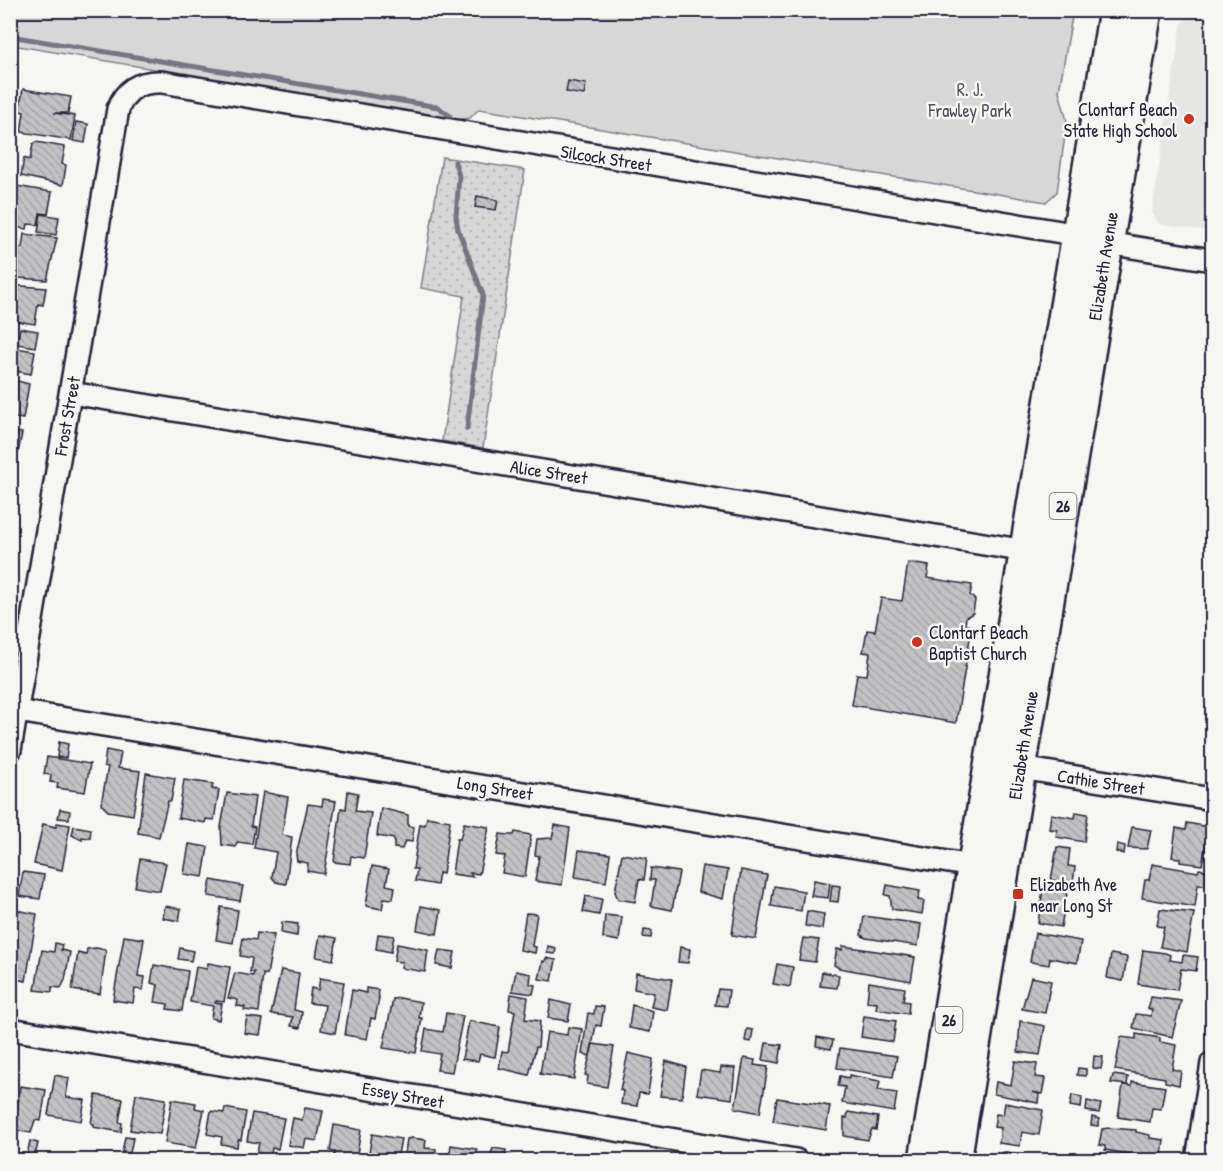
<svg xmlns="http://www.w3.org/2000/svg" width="1223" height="1171" font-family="'Patrick Hand',sans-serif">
<defs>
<pattern id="grass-dots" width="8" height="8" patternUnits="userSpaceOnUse" patternTransform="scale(1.5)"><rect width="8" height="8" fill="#d7d7d7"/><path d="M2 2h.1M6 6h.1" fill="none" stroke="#b8b8b9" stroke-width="1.8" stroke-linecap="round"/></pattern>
<pattern id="building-back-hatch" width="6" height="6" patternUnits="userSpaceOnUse" patternTransform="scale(1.5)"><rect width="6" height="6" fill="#c2c2c4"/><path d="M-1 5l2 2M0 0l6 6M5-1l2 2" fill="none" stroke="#a6a6a9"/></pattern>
</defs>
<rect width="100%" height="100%" fill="#f6f6f2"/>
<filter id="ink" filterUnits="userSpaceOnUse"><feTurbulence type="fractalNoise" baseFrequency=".0167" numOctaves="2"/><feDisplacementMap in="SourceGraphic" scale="12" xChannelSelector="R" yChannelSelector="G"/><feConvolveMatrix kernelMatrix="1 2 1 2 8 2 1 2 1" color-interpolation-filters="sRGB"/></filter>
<g filter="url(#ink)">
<path fill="#e6e6e4" d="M 1187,11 L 1212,11 L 1212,232 L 1159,224 L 1152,212 L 1181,26 Z"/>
<path fill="url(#grass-dots)" stroke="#7c7c89" stroke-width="1.5" d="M 442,157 L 525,170 L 483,448 L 442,441 L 464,296 L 421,288 Z"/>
<path fill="#d7d7d7" stroke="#7c7c89" stroke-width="1.5" d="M 19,10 L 1073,11 L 1059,91 L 1067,121 L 1057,192 L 1046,202 L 479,109 L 470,118 L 454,120 L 12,45 Z"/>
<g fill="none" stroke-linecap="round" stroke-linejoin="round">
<g stroke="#757583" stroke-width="5">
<path d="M 10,36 L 438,107 L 450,116"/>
<path d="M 455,162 L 459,176 L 456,217 L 458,229 L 483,295 L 467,429"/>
</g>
</g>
<g fill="url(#building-back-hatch)" stroke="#22223b" stroke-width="1.5">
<path d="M 568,81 L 586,84 L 584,95 L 566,92 Z"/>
<path d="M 23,89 L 71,97 L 68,113 L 54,113 L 75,116 L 71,140 L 21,132 L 24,112 L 19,111 Z"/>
<path d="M 76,122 L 88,124 L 85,143 L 73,141 Z"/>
<path d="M 36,142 L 65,147 L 62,164 L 66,165 L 63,185 L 21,176 L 24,158 L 30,160 L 33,144 Z"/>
<path d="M 10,185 L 52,192 L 48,214 L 40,213 L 38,225 L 28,224 L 27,229 L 13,227 Z"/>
<path d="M 477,196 L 498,200 L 496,210 L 475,207 Z"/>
<path d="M 41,214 L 59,217 L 56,235 L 38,232 Z"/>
<path d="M 24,234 L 57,238 L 47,280 L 18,278 L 18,276 L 10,274 L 10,240 L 19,241 L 18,248 L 22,248 Z"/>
<path d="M 10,285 L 46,288 L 43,305 L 38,304 L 35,324 L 10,320 Z"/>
<path d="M 20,328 L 38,331 L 35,347 L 17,344 Z"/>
<path d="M 10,347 L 35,351 L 31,374 L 10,370 Z"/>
<path d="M 10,379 L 29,384 L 23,419 L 10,417 Z"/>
<path d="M 10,431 L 22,433 L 18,453 L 10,451 Z"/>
<path d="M 10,470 L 15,471 L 10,499 Z"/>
<path d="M 908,563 L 929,566 L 927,578 L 972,585 L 970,595 L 975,600 L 973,613 L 966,617 L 965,625 L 972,626 L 956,723 L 852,705 L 857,674 L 867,675 L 870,653 L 863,652 L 867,630 L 875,631 L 881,598 L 902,601 Z"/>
<path d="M 59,742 L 68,744 L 66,758 L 57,757 Z"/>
<path d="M 106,750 L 121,753 L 118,768 L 140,771 L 133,815 L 108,811 L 101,804 L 108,767 L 104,766 Z"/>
<path d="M 47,757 L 90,764 L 85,792 L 57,788 L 58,783 L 50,782 L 51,775 L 44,774 Z"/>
<path d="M 146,773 L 175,778 L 171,801 L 168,801 L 159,837 L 138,833 Z"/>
<path d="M 184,780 L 213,784 L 212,789 L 219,790 L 214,820 L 206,819 L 205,823 L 178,818 Z"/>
<path d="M 348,791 L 358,793 L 355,811 L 371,813 L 364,858 L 351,856 L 350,864 L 334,862 L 341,808 L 346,809 Z"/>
<path d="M 263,792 L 288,797 L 282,835 L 292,837 L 286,884 L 276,882 L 272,877 L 276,852 L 254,848 Z"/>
<path d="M 227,793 L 255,797 L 251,826 L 255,827 L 252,844 L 237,842 L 236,847 L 222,845 L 221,827 Z"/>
<path d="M 323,799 L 336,801 L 324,874 L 307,871 L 308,863 L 297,861 L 296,855 L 308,804 L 322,806 Z"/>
<path d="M 381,808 L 408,815 L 408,826 L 414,827 L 412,842 L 405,841 L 402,849 L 394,848 L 394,839 L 377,836 Z"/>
<path d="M 60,809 L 70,811 L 69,819 L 58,818 Z"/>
<path d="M 1076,812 L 1088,814 L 1084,842 L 1056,837 L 1057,830 L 1049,829 L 1051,814 L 1075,818 Z"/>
<path d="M 427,817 L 450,821 L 443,874 L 439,873 L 437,885 L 415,881 L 417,869 L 413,869 L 420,824 L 425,825 Z"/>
<path d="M 57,823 L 70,825 L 62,870 L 34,864 L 43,824 L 56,827 Z"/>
<path d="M 464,823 L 489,827 L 479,874 L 470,873 L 473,877 L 452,874 L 457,839 L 460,839 Z"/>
<path d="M 1187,823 L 1209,827 L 1202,865 L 1180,862 L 1180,858 L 1172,857 L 1176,828 L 1186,830 Z"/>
<path d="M 555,825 L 570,828 L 562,885 L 535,881 L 539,856 L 535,855 L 537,839 L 552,838 Z"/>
<path d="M 74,826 L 91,829 L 90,838 L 82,837 L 82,840 L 72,835 Z"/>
<path d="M 1132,827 L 1151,830 L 1147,849 L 1128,848 Z"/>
<path d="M 515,832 L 531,835 L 525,877 L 502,873 L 505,856 L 496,855 L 500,834 L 509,835 L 514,835 Z"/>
<path d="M 189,844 L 208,847 L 203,877 L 184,874 Z"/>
<path d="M 1117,844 L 1125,846 L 1124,854 L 1116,852 Z"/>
<path d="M 1057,847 L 1070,849 L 1068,866 L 1075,867 L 1073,883 L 1051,880 Z"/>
<path d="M 579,850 L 610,854 L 606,882 L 575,877 Z"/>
<path d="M 622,854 L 647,858 L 644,880 L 639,879 L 635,902 L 618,899 L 615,892 Z"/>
<path d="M 140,859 L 166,863 L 160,891 L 135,887 Z"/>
<path d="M 1152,864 L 1198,872 L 1199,869 L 1212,871 L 1212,887 L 1198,884 L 1195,907 L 1142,898 L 1145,880 L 1149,880 Z"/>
<path d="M 372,866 L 389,869 L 386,885 L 395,887 L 393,899 L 384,898 L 382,909 L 366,906 Z"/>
<path d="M 702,866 L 728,870 L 723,899 L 698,892 Z"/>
<path d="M 651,868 L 679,872 L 672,910 L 651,906 L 655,880 L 650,880 Z"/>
<path d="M 741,870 L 767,875 L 756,939 L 732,935 Z"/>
<path d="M 23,872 L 44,875 L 40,899 L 19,896 Z"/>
<path d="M 211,880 L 243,886 L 240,901 L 208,896 Z"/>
<path d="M 814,880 L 830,883 L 828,898 L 811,896 Z"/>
<path d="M 832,885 L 840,886 L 838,902 L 830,901 Z"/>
<path d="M 887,885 L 920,891 L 918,900 L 924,901 L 922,914 L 892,909 L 890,896 L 885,895 Z"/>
<path d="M 774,886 L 804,891 L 801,911 L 771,906 Z"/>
<path d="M 1043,889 L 1067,893 L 1061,927 L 1038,923 Z"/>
<path d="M 586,896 L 602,899 L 599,915 L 583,912 Z"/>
<path d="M 165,906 L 181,909 L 179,921 L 163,918 Z"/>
<path d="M 421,906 L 441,910 L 437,934 L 417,930 Z"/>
<path d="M 221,907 L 238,910 L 233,943 L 216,940 Z"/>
<path d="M 1160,909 L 1194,913 L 1187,952 L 1160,947 L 1164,927 L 1157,926 Z"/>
<path d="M 16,910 L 37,914 L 26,981 L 10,978 L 10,944 Z"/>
<path d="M 807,911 L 824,914 L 822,929 L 805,926 Z"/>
<path d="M 526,913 L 537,914 L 532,946 L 536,947 L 535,953 L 520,950 Z"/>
<path d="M 605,915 L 622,917 L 619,941 L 603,938 Z"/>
<path d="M 864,916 L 921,924 L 918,946 L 866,938 L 861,935 Z"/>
<path d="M 282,922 L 298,924 L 297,936 L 281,933 Z"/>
<path d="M 644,930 L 652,931 L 651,938 L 643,937 Z"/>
<path d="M 257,933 L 274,935 L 267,975 L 263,974 L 259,1012 L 244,1010 L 245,1007 L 237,1006 L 238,1000 L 228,998 L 235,973 L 253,976 L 254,972 L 250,972 L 252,958 L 240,956 L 243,938 L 256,940 Z"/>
<path d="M 1035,933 L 1081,941 L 1077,963 L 1050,958 L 1049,965 L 1030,962 Z"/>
<path d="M 378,934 L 394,936 L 391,952 L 376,949 Z"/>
<path d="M 320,935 L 337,938 L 333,960 L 316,957 Z"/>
<path d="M 124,936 L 144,939 L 138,976 L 145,977 L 143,990 L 135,989 L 133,1003 L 113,1000 Z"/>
<path d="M 803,938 L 819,940 L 815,962 L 799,960 Z"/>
<path d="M 55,943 L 62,945 L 61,950 L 70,952 L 65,980 L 61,988 L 52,987 L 52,992 L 35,990 L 42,950 L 54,952 Z"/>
<path d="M 397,944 L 428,950 L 425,972 L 401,968 L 402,962 L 394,961 Z"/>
<path d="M 548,946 L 556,948 L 555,954 L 547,953 Z"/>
<path d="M 843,946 L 915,957 L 911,981 L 839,968 L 834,965 L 837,949 L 842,950 Z"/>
<path d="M 680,947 L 690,949 L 688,963 L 678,962 Z"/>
<path d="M 96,948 L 106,950 L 100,994 L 72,990 L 78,953 L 86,955 L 87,949 Z"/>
<path d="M 180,948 L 193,951 L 191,961 L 178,959 Z"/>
<path d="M 439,950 L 455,952 L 452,968 L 436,965 Z"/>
<path d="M 1143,950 L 1165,953 L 1170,955 L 1169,960 L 1182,962 L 1183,955 L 1198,957 L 1196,971 L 1181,969 L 1177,990 L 1138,984 Z"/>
<path d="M 1111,954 L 1127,957 L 1123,981 L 1107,978 Z"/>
<path d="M 546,958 L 556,960 L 552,981 L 539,979 L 543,961 L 545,962 Z"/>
<path d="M 208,963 L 230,967 L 224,1002 L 216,1001 L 215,1003 L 222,1004 L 219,1020 L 211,1018 L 213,1006 L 190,1002 L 196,967 L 207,969 Z"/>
<path d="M 777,964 L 793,967 L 790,987 L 773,984 Z"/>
<path d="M 154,965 L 188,971 L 182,1011 L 167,1009 L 168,1004 L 155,1002 L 158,985 L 151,983 Z"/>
<path d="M 281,970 L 299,973 L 294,1010 L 302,1012 L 300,1028 L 291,1026 L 293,1017 L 271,1014 Z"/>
<path d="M 516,971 L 531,974 L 530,984 L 535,985 L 533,994 L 512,991 Z"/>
<path d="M 822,972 L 839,975 L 837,988 L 820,986 Z"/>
<path d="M 636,973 L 672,979 L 667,1010 L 651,1007 L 654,993 L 634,989 Z"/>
<path d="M 1031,977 L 1051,981 L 1045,1013 L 1022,1009 Z"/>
<path d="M 320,978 L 344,982 L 335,1033 L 321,1030 L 325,1005 L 309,1003 L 311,988 L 318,990 Z"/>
<path d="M 869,982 L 905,988 L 903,1001 L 909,1002 L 908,1014 L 876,1009 L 877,1003 L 867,1002 Z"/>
<path d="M 366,988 L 378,990 L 379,998 L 375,1019 L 371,1018 L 367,1039 L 345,1035 L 352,990 L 366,993 Z"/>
<path d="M 718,989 L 729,990 L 727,1006 L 715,1005 Z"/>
<path d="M 511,994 L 528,997 L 525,1019 L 540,1021 L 538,1047 L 536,1047 L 529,1075 L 499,1068 L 502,1051 L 508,1052 L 515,1011 L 509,1010 Z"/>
<path d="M 1151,997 L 1181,1001 L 1172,1037 L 1133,1028 L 1136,1014 L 1151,1016 L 1152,1010 L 1148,1009 Z"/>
<path d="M 400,998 L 421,1002 L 419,1018 L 422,1018 L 416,1053 L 383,1048 L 393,999 Z"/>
<path d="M 551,1000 L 571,1005 L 568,1021 L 548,1018 Z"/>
<path d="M 632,1005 L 653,1011 L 650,1032 L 629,1028 Z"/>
<path d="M 595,1006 L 604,1007 L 601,1026 L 596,1025 L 590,1056 L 582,1054 L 588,1013 L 594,1014 Z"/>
<path d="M 446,1013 L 463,1016 L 452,1072 L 437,1070 L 440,1054 L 422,1051 L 426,1029 L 443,1032 Z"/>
<path d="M 864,1016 L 896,1021 L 893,1042 L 861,1037 Z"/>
<path d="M 247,1017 L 263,1019 L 260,1035 L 244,1033 Z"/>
<path d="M 469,1021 L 500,1027 L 495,1057 L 480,1054 L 478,1061 L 462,1059 Z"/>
<path d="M 1020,1021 L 1045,1026 L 1040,1055 L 1018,1052 Z"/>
<path d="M 568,1027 L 582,1029 L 574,1079 L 540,1074 L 547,1032 L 567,1035 Z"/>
<path d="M 747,1029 L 753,1030 L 751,1042 L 745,1041 Z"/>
<path d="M 1136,1034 L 1160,1038 L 1160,1042 L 1176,1045 L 1172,1069 L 1181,1071 L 1179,1085 L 1165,1082 L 1165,1078 L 1115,1070 L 1121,1037 L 1136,1039 Z"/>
<path d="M 817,1037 L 833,1040 L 831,1049 L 816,1046 Z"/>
<path d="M 766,1043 L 782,1045 L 779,1063 L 763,1060 Z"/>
<path d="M 593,1044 L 614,1047 L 607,1087 L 587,1084 L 588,1076 L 585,1075 Z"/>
<path d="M 840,1048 L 897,1056 L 893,1077 L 837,1068 Z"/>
<path d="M 628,1053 L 653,1059 L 648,1094 L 639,1093 L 637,1106 L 621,1104 L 623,1091 L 620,1090 Z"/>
<path d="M 1094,1056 L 1103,1057 L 1101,1069 L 1093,1068 Z"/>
<path d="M 744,1058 L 755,1060 L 754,1065 L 768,1067 L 760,1113 L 735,1108 Z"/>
<path d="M 666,1061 L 686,1067 L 682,1098 L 660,1096 Z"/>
<path d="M 1015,1061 L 1037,1064 L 1035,1077 L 1045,1078 L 1042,1094 L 1032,1092 L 1039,1094 L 1038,1103 L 994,1094 L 996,1082 L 1011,1085 Z"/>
<path d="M 10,1067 L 14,1068 L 10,1089 Z"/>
<path d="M 721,1067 L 735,1068 L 732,1099 L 697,1094 L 701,1070 L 720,1073 Z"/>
<path d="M 1078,1068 L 1086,1069 L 1086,1076 L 1077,1075 Z"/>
<path d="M 55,1075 L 69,1078 L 66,1097 L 85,1100 L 81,1121 L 48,1115 Z"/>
<path d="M 849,1075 L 880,1081 L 878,1090 L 897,1093 L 894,1112 L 842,1103 L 845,1087 L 838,1086 L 840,1076 L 849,1078 Z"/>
<path d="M 1113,1075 L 1128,1077 L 1127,1085 L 1111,1083 Z"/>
<path d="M 1132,1082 L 1165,1087 L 1161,1109 L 1152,1108 L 1150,1122 L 1118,1117 L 1123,1085 L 1132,1086 Z"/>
<path d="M 20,1086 L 46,1090 L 41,1121 L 35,1120 L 31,1133 L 15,1130 Z"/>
<path d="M 136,1094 L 166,1099 L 160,1134 L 130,1130 Z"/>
<path d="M 96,1095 L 123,1099 L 119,1122 L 122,1123 L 121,1132 L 93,1127 L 94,1124 L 91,1123 Z"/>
<path d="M 1072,1095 L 1082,1097 L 1081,1108 L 1070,1106 Z"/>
<path d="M 777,1098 L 830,1106 L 826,1130 L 773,1121 Z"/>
<path d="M 172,1099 L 196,1103 L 195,1108 L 204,1110 L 196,1148 L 165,1143 Z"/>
<path d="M 1087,1101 L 1101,1104 L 1099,1113 L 1086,1111 Z"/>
<path d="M 1005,1103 L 1043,1110 L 1039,1135 L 1022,1132 L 1020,1146 L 999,1143 L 1001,1128 L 994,1127 L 996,1114 L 1003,1115 Z"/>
<path d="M 225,1108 L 246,1112 L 241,1140 L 238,1140 L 237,1147 L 221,1144 L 222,1137 L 207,1134 L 211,1111 L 224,1113 Z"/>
<path d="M 305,1108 L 323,1111 L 317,1141 L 306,1139 L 304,1148 L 288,1145 L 293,1118 L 302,1120 Z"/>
<path d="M 848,1112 L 878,1117 L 876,1130 L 872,1129 L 868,1140 L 844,1136 L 844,1118 L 847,1118 Z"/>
<path d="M 252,1113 L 284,1118 L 278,1149 L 272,1148 L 270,1159 L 256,1157 L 259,1143 L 247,1141 Z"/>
<path d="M 1092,1117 L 1100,1119 L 1098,1126 L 1091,1125 Z"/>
<path d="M 334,1125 L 361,1130 L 356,1160 L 334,1160 L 335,1152 L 330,1151 Z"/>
<path d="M 1109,1128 L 1136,1130 L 1136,1132 L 1150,1135 L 1150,1138 L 1164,1140 L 1162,1156 L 1146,1154 L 1146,1157 L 1105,1150 L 1105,1146 L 1099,1145 L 1102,1129 Z"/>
<path d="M 372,1134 L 401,1139 L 397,1160 L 368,1160 Z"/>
<path d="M 125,1137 L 133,1138 L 130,1153 L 122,1152 Z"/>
<path d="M 412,1138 L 426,1140 L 425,1148 L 436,1149 L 436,1160 L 404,1160 L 407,1139 Z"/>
<path d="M 30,1141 L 38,1143 L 35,1156 L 27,1155 Z"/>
<path d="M 451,1145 L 477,1149 L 475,1160 L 446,1160 L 446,1157 L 449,1158 Z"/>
<path d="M 493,1148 L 506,1150 L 505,1155 L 513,1156 L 512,1160 L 489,1160 Z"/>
<path d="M 1006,1152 L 1029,1156 L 1038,1160 L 999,1160 L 1001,1153 Z"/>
<path d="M 17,1153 L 35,1156 L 35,1160 L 16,1160 Z"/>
<path d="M 1058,1155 L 1074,1158 L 1073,1160 L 1058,1160 Z"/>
<path d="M 1075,1157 L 1098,1160 L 1075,1160 Z"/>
</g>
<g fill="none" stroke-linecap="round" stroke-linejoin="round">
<g stroke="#22223b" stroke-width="26">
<g id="street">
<path d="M 71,393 L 1026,551"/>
<path d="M 17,711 L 973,866"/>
<path d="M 10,750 L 118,109 C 126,88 141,81 162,82 L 1079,235 L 1107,243 L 1212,260"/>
<path d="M 1009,766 L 1212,799"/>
<path d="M 10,1029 L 796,1160"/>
<path d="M 1197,1160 L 1212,1063"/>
</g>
</g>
<g stroke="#22223b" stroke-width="38">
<g id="highway">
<path d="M 926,1160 L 1116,10"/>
<path d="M 954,1160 L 1145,10"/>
</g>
</g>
<use href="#street" stroke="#f6f6f2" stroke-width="21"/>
<use href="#highway" stroke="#f6f6f2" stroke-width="33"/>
</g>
</g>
<g fill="#c8321e" stroke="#f6f6f2" stroke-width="2">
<circle cx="1189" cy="119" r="6"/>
<circle cx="917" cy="642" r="6"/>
<rect x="1012" y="888" width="12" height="12" rx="3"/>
</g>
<g text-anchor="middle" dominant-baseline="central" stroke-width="5" stroke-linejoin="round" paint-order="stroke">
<g fill="#f6f6f2" stroke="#626272" stroke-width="1.5">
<rect x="1049.5" y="493" width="27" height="26" rx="4.5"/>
<rect x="935.5" y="1007" width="27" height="26" rx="4.5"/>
</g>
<g font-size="16" font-weight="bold" fill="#22223b">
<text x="1063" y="506">26</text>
<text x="949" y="1020">26</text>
</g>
<g font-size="18" fill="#4f4f62" stroke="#f6f6f2">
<text x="970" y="89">R. J.<tspan x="970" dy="21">Frawley Park</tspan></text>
</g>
<g font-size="18" fill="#22223b" stroke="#f6f6f2" text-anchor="start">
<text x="1177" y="109" text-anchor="end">Clontarf Beach<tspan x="1177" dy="21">State High School</tspan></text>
<text x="929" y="632">Clontarf Beach<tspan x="929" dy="21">Baptist Church</tspan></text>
<text x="1030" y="884">Elizabeth Ave<tspan x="1030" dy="21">near Long St</tspan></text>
</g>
<g font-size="18" fill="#22223b" stroke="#f6f6f2">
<text transform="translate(606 158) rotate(9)">Silcock Street</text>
<text transform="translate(1103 266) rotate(-81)">Elizabeth Avenue</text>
<text transform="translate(67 416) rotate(-80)">Frost Street</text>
<text transform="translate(549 472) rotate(9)">Alice Street</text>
<text transform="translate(1023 745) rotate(-81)">Elizabeth Avenue</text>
<text transform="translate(1101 782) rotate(9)">Cathie Street</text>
<text transform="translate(495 788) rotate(9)">Long Street</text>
<text transform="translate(403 1095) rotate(10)">Essey Street</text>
</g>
</g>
<rect width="1223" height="1171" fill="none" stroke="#f6f6f2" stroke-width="36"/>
<rect x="18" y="18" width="1187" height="1135" fill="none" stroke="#22223b" stroke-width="2" filter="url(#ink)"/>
</svg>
